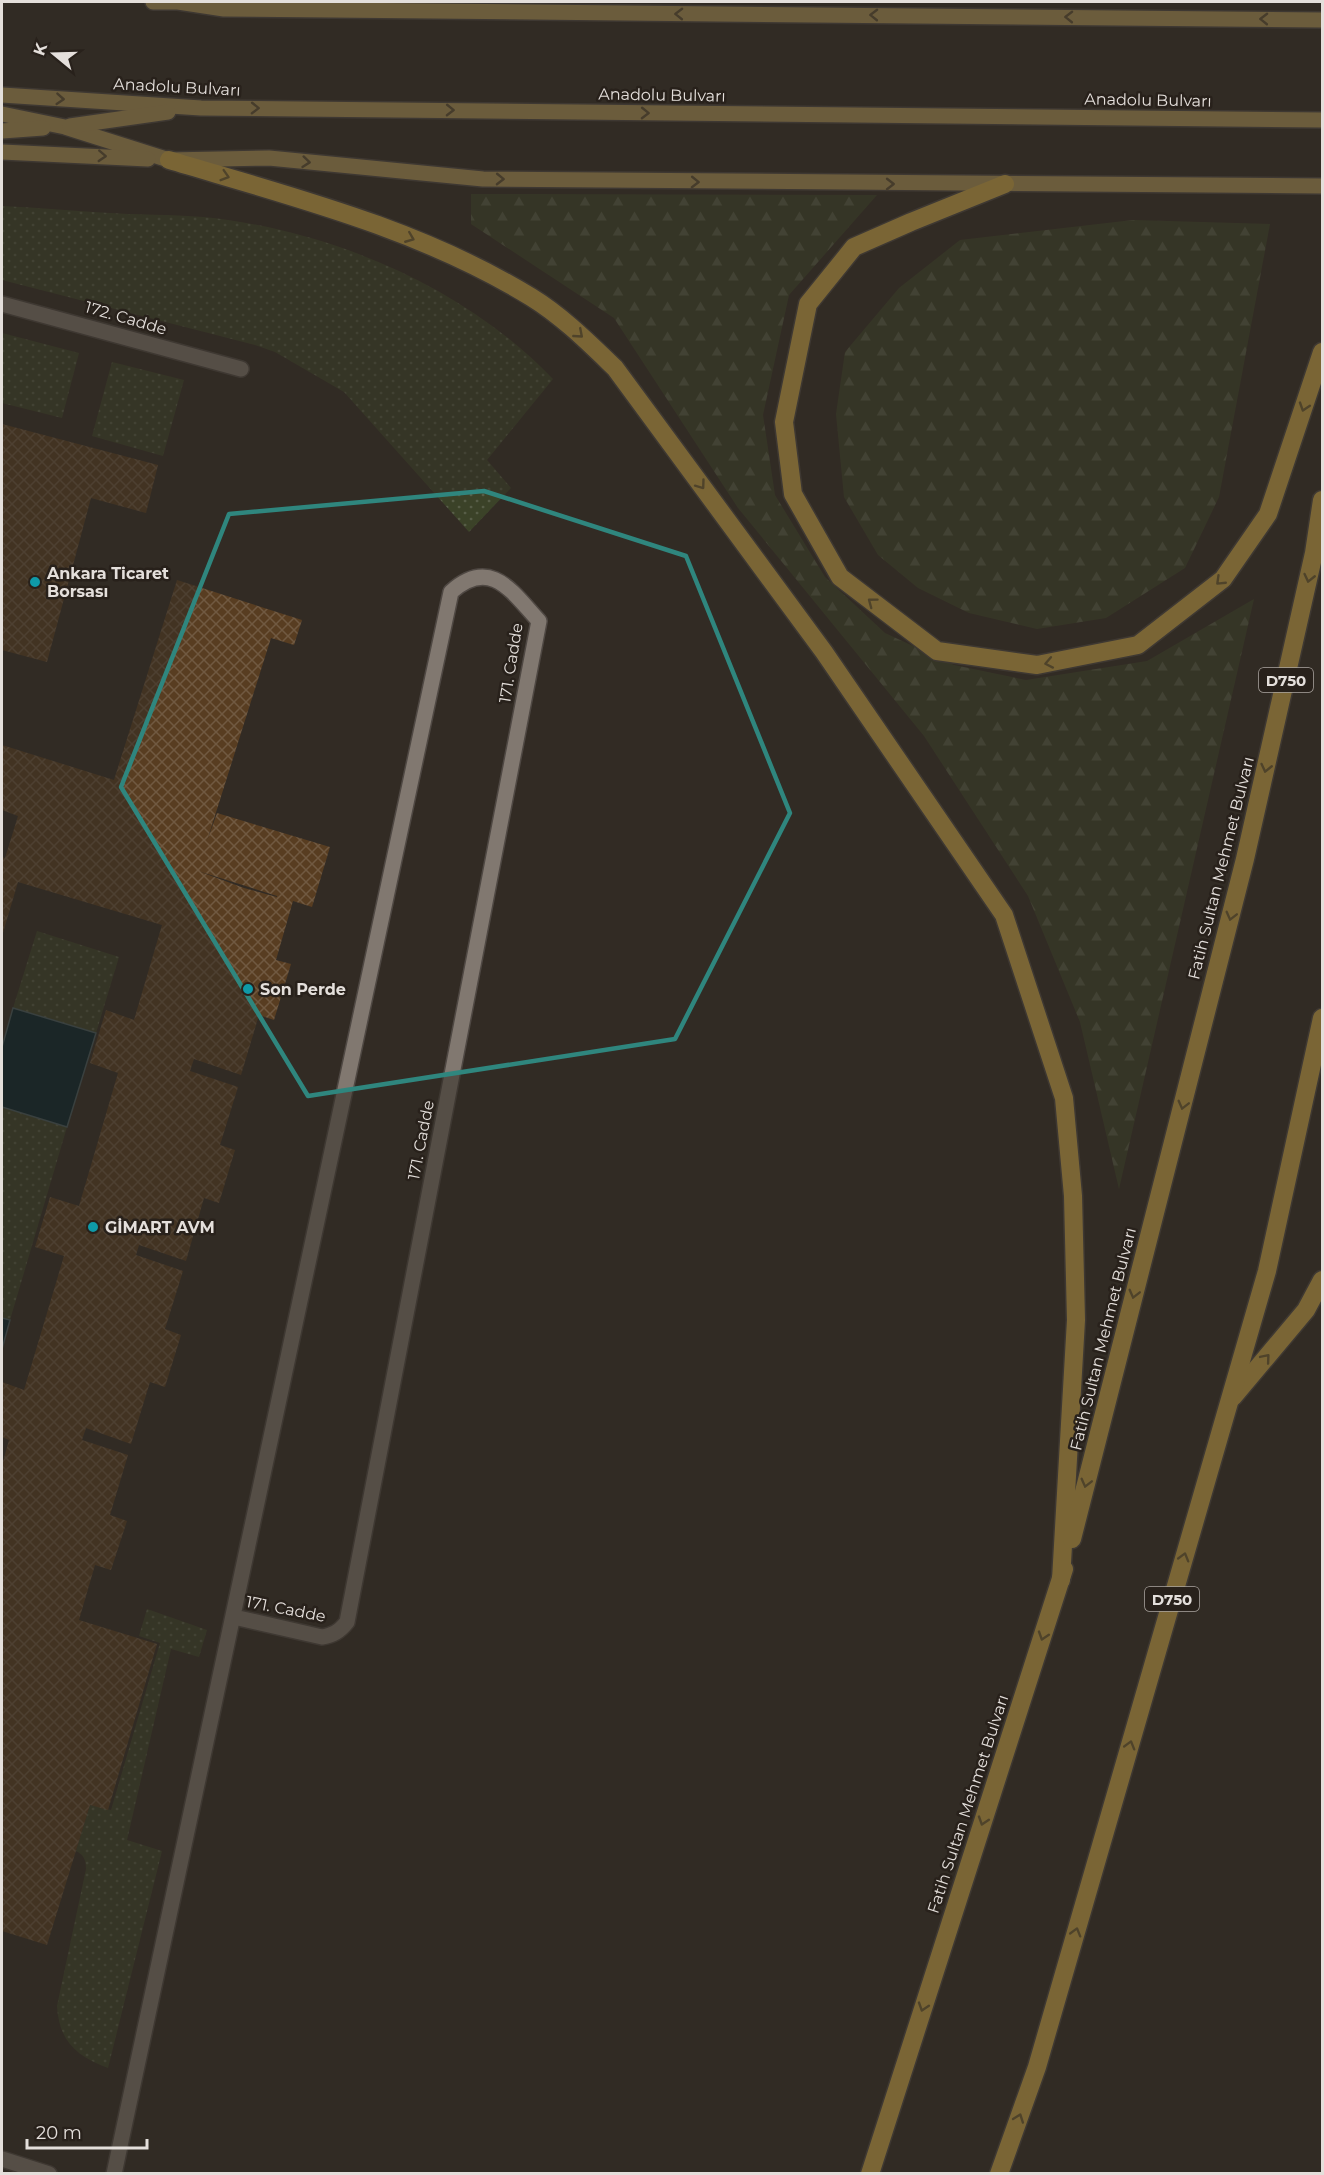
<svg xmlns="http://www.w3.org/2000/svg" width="1324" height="2175" font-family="Montserrat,sans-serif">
<defs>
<pattern id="green-dots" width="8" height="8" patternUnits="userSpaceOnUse" patternTransform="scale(1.5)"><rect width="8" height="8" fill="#3b4228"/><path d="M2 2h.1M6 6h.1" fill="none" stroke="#575d47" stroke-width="1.8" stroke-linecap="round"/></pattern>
<pattern id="forest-firs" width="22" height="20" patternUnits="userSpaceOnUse" patternTransform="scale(1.5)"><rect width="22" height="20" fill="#3b4228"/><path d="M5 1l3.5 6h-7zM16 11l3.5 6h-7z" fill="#575d47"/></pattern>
<pattern id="building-cross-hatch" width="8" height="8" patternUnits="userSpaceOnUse" patternTransform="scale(1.5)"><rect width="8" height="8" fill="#583d21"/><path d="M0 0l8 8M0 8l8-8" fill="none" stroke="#705941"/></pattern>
</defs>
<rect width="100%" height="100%" fill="#322b24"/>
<g fill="url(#green-dots)">
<path d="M 2,206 C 44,208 86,212 128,214 C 162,215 195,215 228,220 C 346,237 470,292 553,379 L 487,460 L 511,488 L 469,532 L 344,392 L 275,352 L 255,345 L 2,280 Z"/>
<path d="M 2,333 L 79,353 L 62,418 L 2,403 Z"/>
<path d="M 112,362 L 184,380 L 163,456 L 92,436 Z"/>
<path d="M 37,931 L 119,957 L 96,1033 L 13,1008 Z"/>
<path d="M 2,1107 L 67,1127 L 10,1320 L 2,1318 Z"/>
<path d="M 147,1609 L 207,1630 L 199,1657 L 171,1649 L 127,1840 L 162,1851 L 108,2068 C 76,2056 59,2041 57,2006 L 86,1869 C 86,1860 84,1855 76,1851 L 90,1805 L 111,1810 L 160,1643 L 139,1636 Z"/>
</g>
<g fill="url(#forest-firs)">
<path d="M 471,194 L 877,195 L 789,295 L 763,415 L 775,495 L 825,577 L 885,633 L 954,665 L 1026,680 L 1147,661 L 1254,599 L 1119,1189 L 1080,1022 L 1028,896 L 924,736 L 738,508 L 614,318 L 471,224 Z"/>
<path d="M 1133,220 L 1270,224 L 1219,497 L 1185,568 L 1106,618 L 1037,629 L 969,613 L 918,588 L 878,555 L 844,497 L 836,414 L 845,352 L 899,288 L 960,240 Z"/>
</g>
<g fill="#00202a" stroke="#44595f" stroke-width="1.5">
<path d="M 13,1008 L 96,1033 L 67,1127 L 2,1107 L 2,1047 Z"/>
<path d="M 2,1318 L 10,1320 L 2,1349 Z"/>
</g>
<g fill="url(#building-cross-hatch)" fill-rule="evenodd">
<path d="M 2,424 L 158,465 L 146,513 L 91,498 L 47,662 L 2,650 Z"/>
<path d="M 177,580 L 302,620 L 294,645 L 271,638 L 207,841 L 217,813 L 330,847 L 312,907 L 293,901 L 276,960 L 291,964 L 274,1020 L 259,1015 L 241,1075 L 194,1059 L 190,1071 L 238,1087 L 220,1145 L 235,1150 L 219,1203 L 204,1198 L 186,1261 L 139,1245 L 136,1255 L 183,1271 L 165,1329 L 181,1335 L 165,1387 L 150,1382 L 131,1444 L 86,1428 L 82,1440 L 128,1455 L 110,1515 L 127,1521 L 111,1570 L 95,1565 L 79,1620 L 157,1644 L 108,1810 L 90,1805 L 47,1945 L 2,1931 L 2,1465 L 9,1440 L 2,1437 L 2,1382 L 24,1390 L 64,1256 L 35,1247 L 50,1197 L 79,1206 L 118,1073 L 90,1063 L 106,1010 L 134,1020 L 162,925 L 18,882 L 2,936 L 2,857 L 5,858 L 18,816 L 2,810 L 2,745 L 114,780 ZM 198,871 L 277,896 L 277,897 L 244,888 Z"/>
</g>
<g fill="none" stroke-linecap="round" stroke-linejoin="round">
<g stroke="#4f4843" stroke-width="18">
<g id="minor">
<path d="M 2,304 L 241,369"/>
<path d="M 2,2159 L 49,2174"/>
<path d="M 114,2174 L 451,592 C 491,556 513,593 539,621 L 347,1622 C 339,1632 333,1635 322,1637 L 234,1617"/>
</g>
</g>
<g stroke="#4f4843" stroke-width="18">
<g id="major">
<path d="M 153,2 L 178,2 L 224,9 L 1322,20"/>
<path d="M 2,95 L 201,108 L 1322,120"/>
<path d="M 2,114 L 65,127 L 169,160 L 269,158 L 483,179 L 1322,186"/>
<path d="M 70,126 L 168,112"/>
<path d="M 2,131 L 43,128"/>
<path d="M 2,152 L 148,159"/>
</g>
</g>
<g stroke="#4f4843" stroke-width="21">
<g id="highway">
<path d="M 169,160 C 293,197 420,229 531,297 C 562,316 589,343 615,368 L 824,652 L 1004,915 L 1064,1098 L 1073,1196 L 1076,1320 L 1061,1580"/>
<path d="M 1005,184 L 911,222 L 854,247 L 808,304 L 784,422 L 793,494 L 840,577 L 937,651 L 1037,665 L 1138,645 L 1223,579 L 1268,514 L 1322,352"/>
<path d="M 1233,1397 L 1306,1310 L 1322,1280"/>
<path d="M 1072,1539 L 1245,859 L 1314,553 L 1322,500"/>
<path d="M 870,2174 L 1064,1569"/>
<path d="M 999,2174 L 1037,2067 L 1267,1271 L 1322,1018"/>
</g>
</g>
<use href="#minor" stroke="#817870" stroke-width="15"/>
<use href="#major" stroke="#b2975a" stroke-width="15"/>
<use href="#highway" stroke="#d2ac4b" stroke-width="18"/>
</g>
<defs><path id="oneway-chevron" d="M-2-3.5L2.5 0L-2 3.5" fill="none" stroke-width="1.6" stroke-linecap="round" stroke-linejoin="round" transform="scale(1.5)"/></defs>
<g stroke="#5f5034">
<use href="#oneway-chevron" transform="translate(679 14) rotate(-179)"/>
<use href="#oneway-chevron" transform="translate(874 15) rotate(-179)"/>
<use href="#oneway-chevron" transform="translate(1069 17) rotate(-179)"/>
<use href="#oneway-chevron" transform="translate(1264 19) rotate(-179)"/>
<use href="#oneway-chevron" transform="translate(60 99) rotate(4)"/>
<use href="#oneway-chevron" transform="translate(255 108) rotate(1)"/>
<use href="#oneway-chevron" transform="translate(450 110) rotate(1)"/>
<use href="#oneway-chevron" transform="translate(645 113) rotate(1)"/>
<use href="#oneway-chevron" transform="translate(102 156) rotate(3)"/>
<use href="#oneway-chevron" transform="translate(306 162) rotate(6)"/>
<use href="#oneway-chevron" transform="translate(500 179) rotate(1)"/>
<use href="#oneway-chevron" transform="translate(695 182) rotate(1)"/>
<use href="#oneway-chevron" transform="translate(890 184)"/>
</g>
<g stroke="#746031">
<use href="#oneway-chevron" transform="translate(225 176) rotate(17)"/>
<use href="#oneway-chevron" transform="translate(410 238) rotate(22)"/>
<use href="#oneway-chevron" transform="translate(579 334) rotate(41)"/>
<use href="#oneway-chevron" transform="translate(1304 407) rotate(108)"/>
<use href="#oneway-chevron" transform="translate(701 485) rotate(54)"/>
<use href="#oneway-chevron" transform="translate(1309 578) rotate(103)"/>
<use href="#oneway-chevron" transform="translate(1220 581) rotate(136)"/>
<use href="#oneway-chevron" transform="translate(872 602) rotate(-143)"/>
<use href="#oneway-chevron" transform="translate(1049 663) rotate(169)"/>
<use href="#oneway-chevron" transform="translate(1266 768) rotate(103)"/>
<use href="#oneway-chevron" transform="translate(1231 916) rotate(104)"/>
<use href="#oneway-chevron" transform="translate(1183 1105) rotate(104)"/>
<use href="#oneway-chevron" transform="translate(1134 1294) rotate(104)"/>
<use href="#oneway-chevron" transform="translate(1266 1358) rotate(-50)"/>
<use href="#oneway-chevron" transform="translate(1086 1483) rotate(104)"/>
<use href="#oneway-chevron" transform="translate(1184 1557) rotate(-74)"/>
<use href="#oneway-chevron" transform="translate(1043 1636) rotate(108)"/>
<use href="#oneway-chevron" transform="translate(1130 1745) rotate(-74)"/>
<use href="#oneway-chevron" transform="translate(983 1821) rotate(108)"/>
<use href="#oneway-chevron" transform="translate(1076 1932) rotate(-74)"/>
<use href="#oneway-chevron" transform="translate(923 2007) rotate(108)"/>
<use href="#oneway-chevron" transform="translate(1019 2118) rotate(-70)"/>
</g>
<path d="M0 0H1324V2175H0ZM 484,491 L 686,556 L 790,813 L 675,1039 L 308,1096 L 121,787 L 229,514 Z" fill="#322b24" fill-opacity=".55" fill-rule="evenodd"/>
<path fill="none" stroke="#2f867e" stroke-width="4.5" stroke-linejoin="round" d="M 484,491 L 686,556 L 790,813 L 675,1039 L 308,1096 L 121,787 L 229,514 Z"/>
<g fill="#0f9aa8" stroke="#28211b" stroke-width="2">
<circle cx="35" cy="582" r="6"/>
<circle cx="248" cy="989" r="6"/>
<circle cx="93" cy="1227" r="6"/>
</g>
<g text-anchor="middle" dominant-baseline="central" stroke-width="5" stroke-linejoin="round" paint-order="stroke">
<g fill="#28211b" stroke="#aca6a1" stroke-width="1.5">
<rect x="1259" y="668" width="54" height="24" rx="4.5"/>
<rect x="1145" y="1587" width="54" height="24" rx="4.5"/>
</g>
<g font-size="15" font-weight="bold" fill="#e4dfdb">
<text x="1286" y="680">D750</text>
<text x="1172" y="1599">D750</text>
</g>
<g font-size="16" fill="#e4dfdb" stroke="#28211b">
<text transform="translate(177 87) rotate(3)">Anadolu Bulvarı</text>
<text transform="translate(662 95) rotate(1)">Anadolu Bulvarı</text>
<text transform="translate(1148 100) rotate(1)">Anadolu Bulvarı</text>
<text transform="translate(126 318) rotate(16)">172. Cadde</text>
<text transform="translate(511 663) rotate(-81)">171. Cadde</text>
<text transform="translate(1221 868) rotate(-76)">Fatih Sultan Mehmet Bulvarı</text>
<text transform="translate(421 1140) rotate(-79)">171. Cadde</text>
<text transform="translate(1103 1339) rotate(-76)">Fatih Sultan Mehmet Bulvarı</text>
<text transform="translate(286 1609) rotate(11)">171. Cadde</text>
<text transform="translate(968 1804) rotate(-72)">Fatih Sultan Mehmet Bulvarı</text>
</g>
<g font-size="16" font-weight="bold" fill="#e4dfdb" stroke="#28211b" text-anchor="start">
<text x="47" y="573">Ankara Ticaret<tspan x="47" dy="18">Borsası</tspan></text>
<text x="260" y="989">Son Perde</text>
<text x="105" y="1227">GİMART AVM</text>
</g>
</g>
<rect width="1324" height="2175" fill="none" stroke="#e4dfdb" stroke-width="6"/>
<g transform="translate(54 54) rotate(289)" stroke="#28211b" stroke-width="4.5" paint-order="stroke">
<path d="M0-4.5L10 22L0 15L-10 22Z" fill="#e4dfdb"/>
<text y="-9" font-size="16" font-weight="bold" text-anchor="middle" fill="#e4dfdb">K</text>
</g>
<path d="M27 2139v9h120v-9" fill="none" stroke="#e4dfdb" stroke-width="3"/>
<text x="36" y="2139" font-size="18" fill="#e4dfdb" stroke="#28211b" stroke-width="4.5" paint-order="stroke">20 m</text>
</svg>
